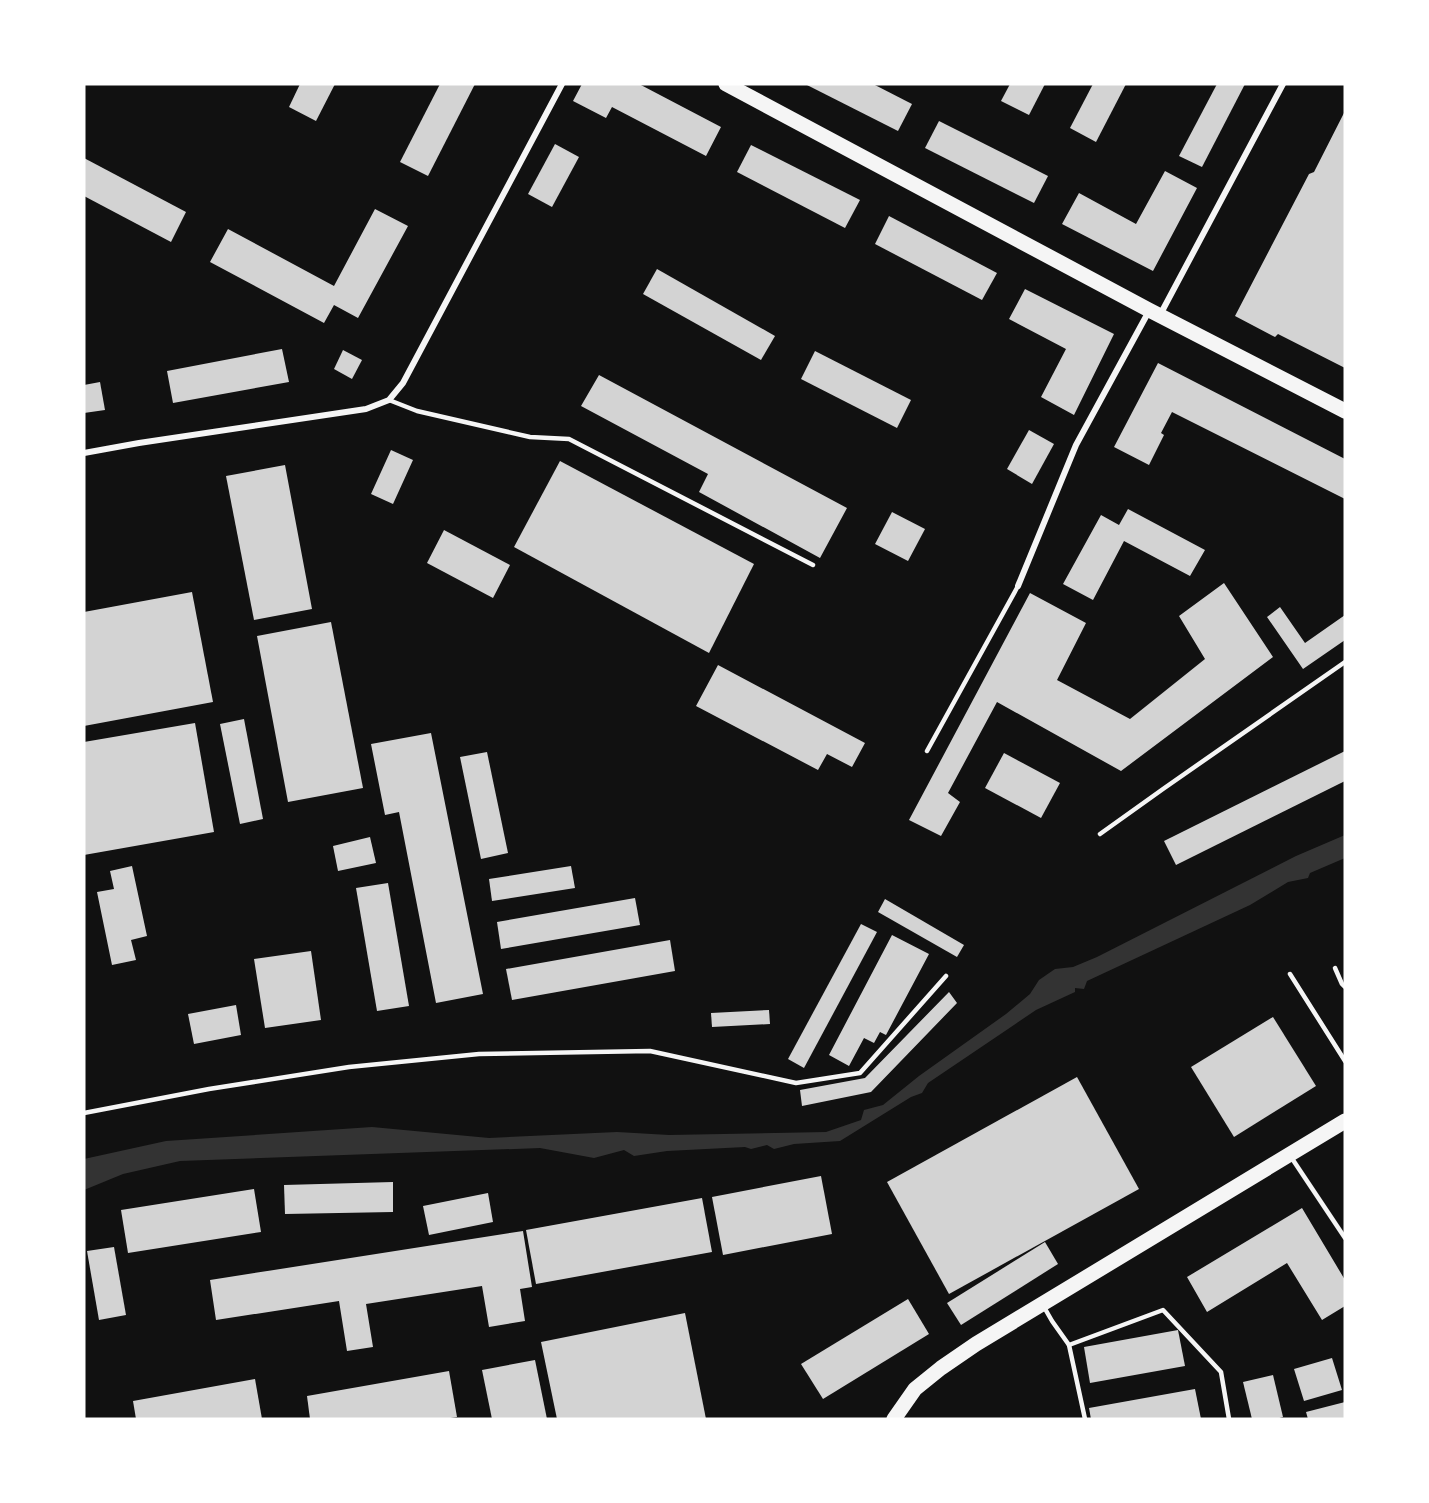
<svg xmlns="http://www.w3.org/2000/svg" width="1429" height="1503" font-family="'DejaVu Sans',sans-serif">
<rect width="100%" height="100%" fill="#111"/>
<path fill="#333" d="M 1345,835 L 1345,858 L 1310,873 L 1308,878 L 1288,882 L 1250,905 L 1087,981 L 1084,989 L 1075,988 L 1075,992 L 1036,1010 L 928,1083 L 922,1093 L 911,1097 L 840,1141 L 794,1144 L 774,1149 L 767,1145 L 751,1149 L 745,1147 L 667,1151 L 634,1156 L 624,1150 L 594,1158 L 540,1148 L 180,1161 L 123,1174 L 84,1190 L 84,1159 L 166,1141 L 372,1127 L 489,1138 L 617,1132 L 669,1135 L 826,1132 L 861,1120 L 864,1110 L 883,1105 L 919,1076 L 1006,1014 L 1030,994 L 1039,980 L 1055,969 L 1073,967 L 1097,957 L 1296,856 Z"/>
<g fill="#d3d3d3">
<path d="M 300,84 L 335,84 L 316,121 L 289,107 Z"/>
<path d="M 440,84 L 475,84 L 428,176 L 400,162 Z"/>
<path d="M 582,84 L 639,84 L 721,127 L 706,156 L 612,107 L 606,118 L 573,101 Z"/>
<path d="M 805,84 L 873,84 L 912,104 L 898,131 Z"/>
<path d="M 1010,84 L 1045,84 L 1029,115 L 1001,101 Z"/>
<path d="M 1093,84 L 1126,84 L 1096,142 L 1070,128 Z"/>
<path d="M 1217,84 L 1245,84 L 1202,167 L 1179,156 Z"/>
<path d="M 1345,111 L 1345,368 L 1278,334 L 1275,337 L 1235,316 L 1309,174 L 1314,172 Z"/>
<path d="M 939,121 L 1048,176 L 1034,203 L 925,148 Z"/>
<path d="M 555,144 L 579,157 L 552,207 L 528,194 Z"/>
<path d="M 751,145 L 860,200 L 845,228 L 737,172 Z"/>
<path d="M 84,158 L 186,212 L 171,242 L 84,196 Z"/>
<path d="M 1165,171 L 1197,188 L 1153,271 L 1062,224 L 1079,193 L 1136,224 Z"/>
<path d="M 375,209 L 408,226 L 358,318 L 334,305 L 324,323 L 210,262 L 228,229 L 334,286 Z"/>
<path d="M 889,216 L 997,273 L 982,300 L 875,244 Z"/>
<path d="M 657,269 L 775,336 L 761,360 L 643,294 Z"/>
<path d="M 1025,289 L 1114,334 L 1074,415 L 1041,397 L 1066,349 L 1009,319 Z"/>
<path d="M 282,349 L 289,382 L 173,403 L 167,371 Z"/>
<path d="M 343,350 L 362,360 L 352,379 L 334,369 Z"/>
<path d="M 815,351 L 911,400 L 897,428 L 801,379 Z"/>
<path d="M 1158,363 L 1345,459 L 1345,499 L 1172,412 L 1161,433 L 1164,435 L 1149,465 L 1114,447 Z"/>
<path d="M 599,375 L 847,508 L 820,558 L 699,492 L 708,474 L 581,406 Z"/>
<path d="M 100,382 L 105,410 L 84,413 L 84,385 Z"/>
<path d="M 1029,430 L 1054,444 L 1032,484 L 1007,469 Z"/>
<path d="M 391,450 L 413,460 L 393,504 L 371,494 Z"/>
<path d="M 560,461 L 754,564 L 709,653 L 514,547 Z"/>
<path d="M 285,465 L 312,609 L 254,620 L 226,476 Z"/>
<path d="M 1128,509 L 1205,550 L 1190,576 L 1124,541 L 1093,600 L 1063,584 L 1101,515 L 1119,525 Z"/>
<path d="M 892,512 L 925,529 L 908,561 L 875,544 Z"/>
<path d="M 444,530 L 510,565 L 493,598 L 427,563 Z"/>
<path d="M 1224,583 L 1273,657 L 1121,771 L 997,702 L 948,793 L 960,802 L 941,836 L 909,820 L 1030,593 L 1086,623 L 1057,680 L 1130,719 L 1205,659 L 1179,616 Z"/>
<path d="M 192,592 L 213,702 L 84,726 L 84,612 Z"/>
<path d="M 1280,607 L 1305,643 L 1345,615 L 1345,640 L 1303,669 L 1267,617 Z"/>
<path d="M 331,622 L 363,788 L 288,802 L 257,636 Z"/>
<path d="M 718,665 L 865,743 L 852,767 L 827,754 L 818,770 L 696,706 Z"/>
<path d="M 244,719 L 263,819 L 240,824 L 220,724 Z"/>
<path d="M 195,723 L 214,832 L 84,855 L 84,742 Z"/>
<path d="M 431,733 L 483,994 L 436,1003 L 399,812 L 385,815 L 371,744 Z"/>
<path d="M 1345,751 L 1345,781 L 1176,865 L 1164,841 Z"/>
<path d="M 487,752 L 508,853 L 481,859 L 460,757 Z"/>
<path d="M 1004,753 L 1060,783 L 1041,818 L 985,788 Z"/>
<path d="M 370,837 L 376,863 L 338,871 L 333,846 Z"/>
<path d="M 132,866 L 147,936 L 131,940 L 136,960 L 112,965 L 97,892 L 114,889 L 110,871 Z"/>
<path d="M 571,866 L 575,888 L 492,901 L 489,879 Z"/>
<path d="M 388,883 L 409,1006 L 377,1011 L 356,888 Z"/>
<path d="M 635,898 L 640,925 L 501,949 L 497,922 Z"/>
<path d="M 885,899 L 964,945 L 957,957 L 878,912 Z"/>
<path d="M 861,924 L 877,932 L 804,1068 L 788,1059 Z"/>
<path d="M 892,935 L 929,954 L 886,1035 L 880,1032 L 874,1043 L 864,1038 L 849,1066 L 829,1055 Z"/>
<path d="M 670,940 L 675,971 L 512,1000 L 506,969 Z"/>
<path d="M 311,951 L 321,1020 L 265,1028 L 254,959 Z"/>
<path d="M 949,992 L 957,1003 L 871,1092 L 802,1106 L 800,1090 L 865,1078 Z"/>
<path d="M 236,1005 L 241,1035 L 194,1044 L 188,1014 Z"/>
<path d="M 769,1010 L 770,1024 L 712,1027 L 711,1013 Z"/>
<path d="M 1273,1017 L 1316,1086 L 1234,1137 L 1191,1067 Z"/>
<path d="M 1077,1077 L 1139,1189 L 949,1294 L 887,1182 Z"/>
<path d="M 821,1176 L 832,1234 L 723,1255 L 712,1197 Z"/>
<path d="M 393,1182 L 393,1212 L 285,1214 L 284,1185 Z"/>
<path d="M 254,1189 L 261,1232 L 128,1253 L 121,1210 Z"/>
<path d="M 488,1193 L 493,1222 L 429,1235 L 423,1206 Z"/>
<path d="M 702,1198 L 712,1252 L 536,1284 L 526,1230 Z"/>
<path d="M 1302,1208 L 1345,1280 L 1345,1306 L 1322,1320 L 1287,1263 L 1207,1312 L 1187,1277 Z"/>
<path d="M 523,1231 L 532,1287 L 520,1289 L 525,1321 L 489,1327 L 482,1286 L 366,1304 L 373,1347 L 347,1351 L 339,1301 L 216,1320 L 210,1280 Z"/>
<path d="M 1045,1242 L 1058,1264 L 961,1325 L 947,1303 Z"/>
<path d="M 114,1247 L 126,1315 L 99,1320 L 87,1251 Z"/>
<path d="M 908,1299 L 929,1334 L 823,1399 L 801,1364 Z"/>
<path d="M 685,1313 L 706,1419 L 557,1419 L 541,1342 Z"/>
<path d="M 1178,1330 L 1185,1366 L 1090,1383 L 1084,1347 Z"/>
<path d="M 1332,1358 L 1342,1390 L 1304,1401 L 1294,1369 Z"/>
<path d="M 535,1360 L 547,1419 L 492,1419 L 482,1370 Z"/>
<path d="M 449,1371 L 457,1417 L 444,1419 L 310,1419 L 307,1396 Z"/>
<path d="M 1273,1375 L 1283,1417 L 1276,1419 L 1252,1419 L 1243,1382 Z"/>
<path d="M 255,1379 L 262,1419 L 136,1419 L 133,1401 Z"/>
<path d="M 1195,1389 L 1201,1419 L 1091,1419 L 1089,1408 Z"/>
<path d="M 1345,1402 L 1345,1419 L 1308,1419 L 1306,1412 Z"/>
</g>
<g fill="none" stroke-linecap="round" stroke-linejoin="round">
<g stroke="#f5f5f5" stroke-width="4.5">
<path d="M 389,400 L 417,411 L 530,437 L 569,439 L 813,565"/>
<path d="M 927,751 L 1018,586"/>
<path d="M 1100,834 L 1163,789 L 1345,662"/>
<path d="M 1335,968 L 1342,984 L 1345,987"/>
<path d="M 1290,974 L 1345,1061"/>
<path d="M 84,1113 L 209,1089 L 349,1067 L 479,1054 L 650,1051 L 796,1083 L 860,1073 L 946,976"/>
<path d="M 1291,1157 L 1345,1238"/>
<path d="M 1044,1307 L 1052,1321 L 1069,1345 L 1163,1310 L 1221,1372 L 1229,1419"/>
<path d="M 1069,1345 L 1085,1419"/>
</g>
<g stroke="#f5f5f5" stroke-width="6">
<path d="M 1160,315 L 1283,84"/>
<path d="M 84,453 L 139,443 L 366,409 L 389,400 L 403,383 L 562,84"/>
<path d="M 1018,586 L 1076,445 L 1149,311"/>
</g>
<g stroke="#f5f5f5" stroke-width="15">
<path d="M 726,84 L 1149,310 L 1345,411"/>
<path d="M 894,1419 L 915,1389 L 941,1368 L 976,1344 L 1345,1121"/>
</g>
</g>
<rect width="1429" height="1503" fill="none" stroke="#ffffff" stroke-width="171"/>
</svg>
